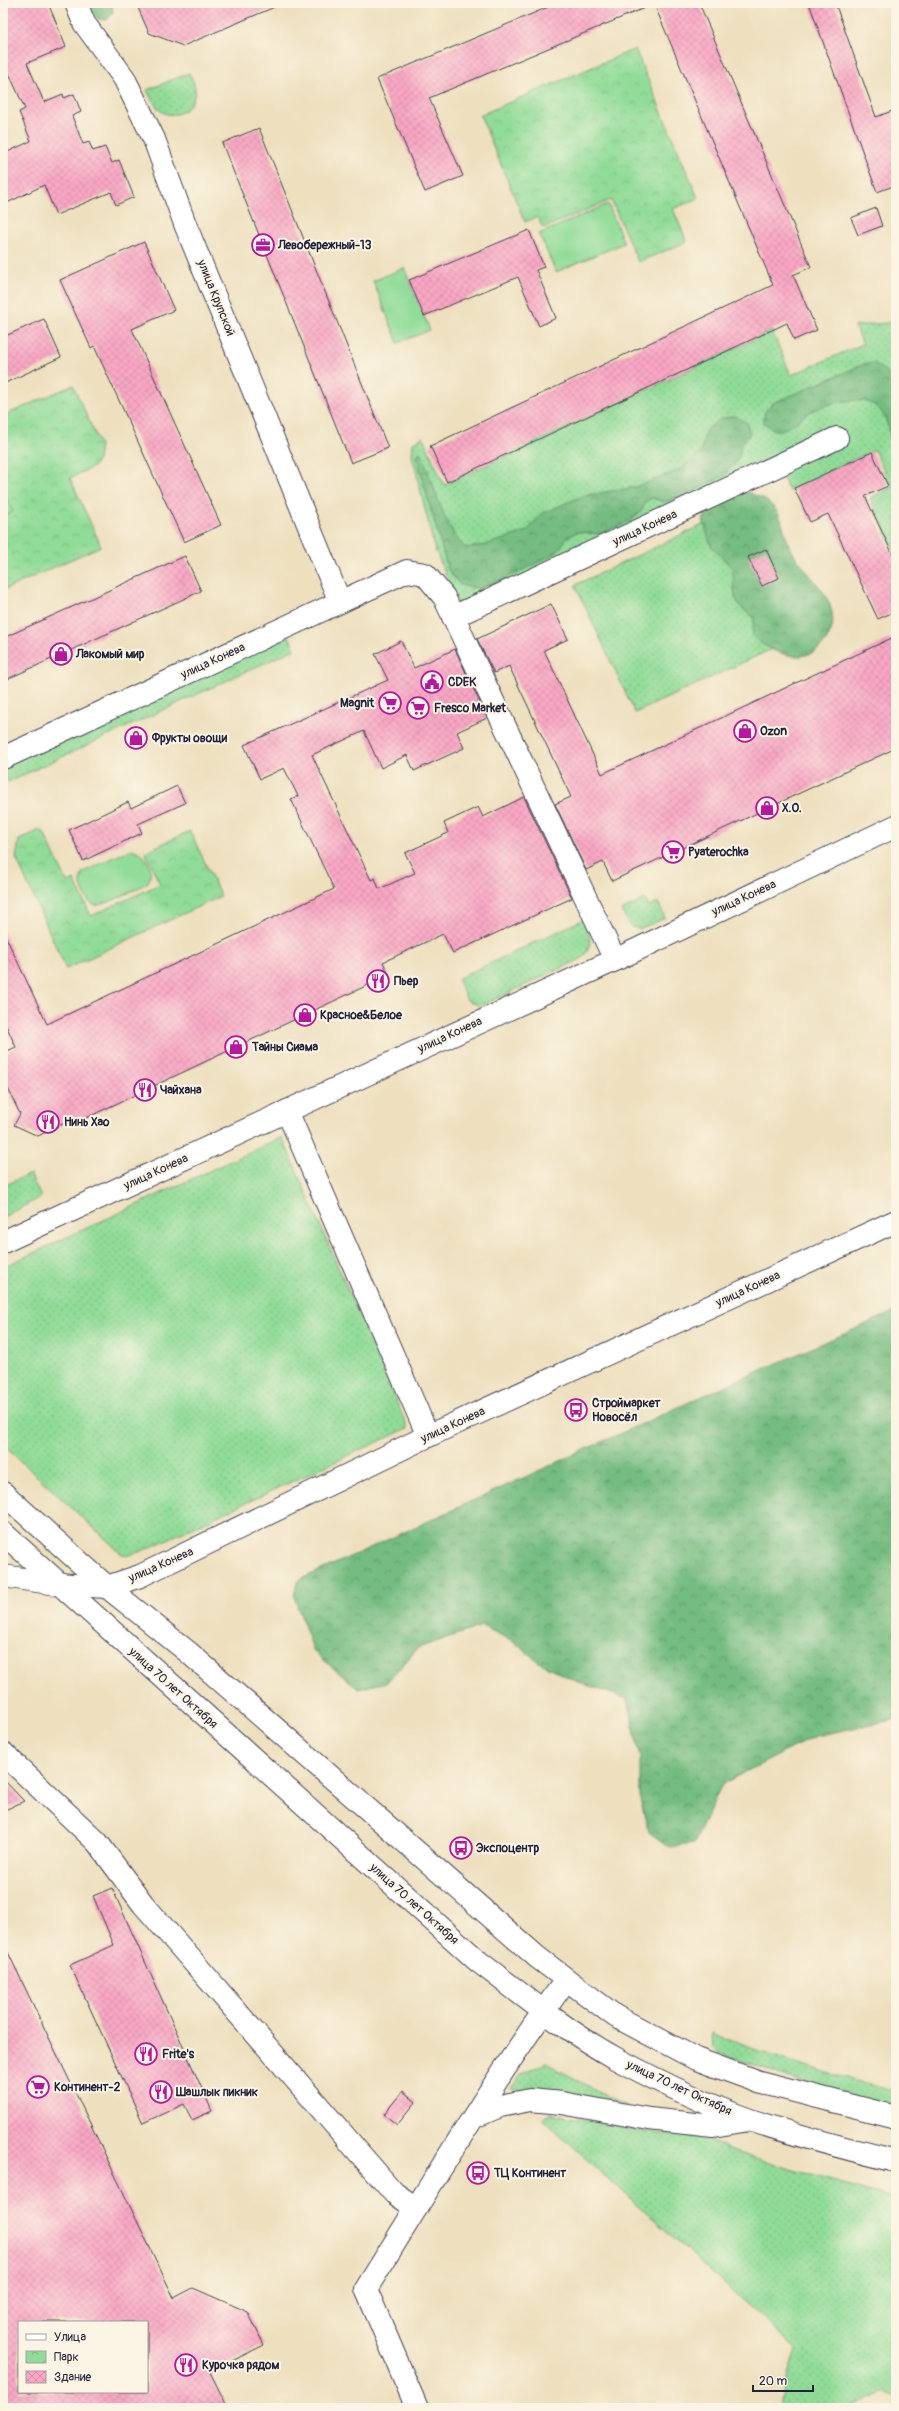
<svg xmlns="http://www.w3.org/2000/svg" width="899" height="2411" font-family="Pangolin,sans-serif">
<defs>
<pattern id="grass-dots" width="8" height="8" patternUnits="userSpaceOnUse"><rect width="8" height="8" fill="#91dc98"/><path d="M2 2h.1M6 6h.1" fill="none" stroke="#7dbc84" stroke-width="1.8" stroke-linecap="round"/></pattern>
<pattern id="forest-crowns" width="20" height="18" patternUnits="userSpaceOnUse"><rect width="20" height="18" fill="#74bc80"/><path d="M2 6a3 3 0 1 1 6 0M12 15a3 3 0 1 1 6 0" fill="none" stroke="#5f986a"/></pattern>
<pattern id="park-crowns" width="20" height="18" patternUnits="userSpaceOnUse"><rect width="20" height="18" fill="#91dc98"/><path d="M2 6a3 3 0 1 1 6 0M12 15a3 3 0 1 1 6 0" fill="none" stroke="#7dbc84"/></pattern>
<pattern id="building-cross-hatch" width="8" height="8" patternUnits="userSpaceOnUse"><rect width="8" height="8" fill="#f9a7c4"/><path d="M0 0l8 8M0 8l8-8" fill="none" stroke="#d58fa9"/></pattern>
</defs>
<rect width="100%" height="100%" fill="#fcf5e5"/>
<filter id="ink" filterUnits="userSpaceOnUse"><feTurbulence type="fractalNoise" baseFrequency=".025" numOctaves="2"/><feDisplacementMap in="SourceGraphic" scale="8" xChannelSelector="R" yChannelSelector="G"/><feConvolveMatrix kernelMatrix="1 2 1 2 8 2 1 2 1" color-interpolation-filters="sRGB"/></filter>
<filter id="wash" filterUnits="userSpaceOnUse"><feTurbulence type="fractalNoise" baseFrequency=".012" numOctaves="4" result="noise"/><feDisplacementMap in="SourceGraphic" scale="16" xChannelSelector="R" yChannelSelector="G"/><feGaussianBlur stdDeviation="0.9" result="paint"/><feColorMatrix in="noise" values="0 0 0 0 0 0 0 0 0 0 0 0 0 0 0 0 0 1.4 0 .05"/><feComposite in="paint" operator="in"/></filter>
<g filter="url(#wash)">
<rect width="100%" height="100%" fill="#eee0bf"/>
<g fill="url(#grass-dots)" stroke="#5a7f6a">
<path d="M 189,73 C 191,77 194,83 195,88 C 197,108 171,125 157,107 C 153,103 150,96 147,90 Z"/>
<path d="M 896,322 L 896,554 L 870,498 L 892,487 L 874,450 L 789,491 L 778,468 L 458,604 L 434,547 L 412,455 L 413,443 L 423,437 L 444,485 L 772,331 L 791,375 L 863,344 L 855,326 Z"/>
<path d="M 762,497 L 823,625 L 635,713 L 575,585 Z"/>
<path d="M 289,636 L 295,649 L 8,782 L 3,772 L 3,765 Z"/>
<path d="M 645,899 L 649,907 L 658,902 L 665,918 L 640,929 L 632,927 L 621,911 Z"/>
<path d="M 584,919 C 591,935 594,946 581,959 L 480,1006 L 467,1000 L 458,981 L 459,978 Z"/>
<path d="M 282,1137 L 408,1428 L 142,1551 L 129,1555 L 122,1554 L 3,1445 L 3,1267 Z"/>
<path d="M 30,1174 L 41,1197 L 3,1217 L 3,1186 Z"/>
<path d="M 712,2033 C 772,2058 834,2075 896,2092 L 896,2108 L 802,2082 L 719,2053 L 713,2047 Z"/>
<path d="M 546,2063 L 627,2107 L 589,2098 L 511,2088 L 522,2074 Z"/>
<path d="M 551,2113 L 644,2132 L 696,2136 L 755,2159 L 896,2199 L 896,2397 L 885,2392 L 849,2408 L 778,2408 L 796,2349 L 542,2118 Z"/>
</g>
<g fill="url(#forest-crowns)" stroke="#4b6f5e">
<path d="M 88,3 L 112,3 L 113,13 L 107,20 L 98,19 L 92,13 Z"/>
<path d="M 874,363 L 896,379 L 896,452 C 887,440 892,421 877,407 C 862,394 826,403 810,412 C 801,417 791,428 781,430 C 773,432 768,426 763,422 L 765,411 L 773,403 L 864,364 Z"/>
<path d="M 735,416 L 747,423 L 750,434 L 741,444 L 740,454 L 735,464 L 724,476 L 680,497 L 663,502 L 652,498 L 645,502 L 643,509 L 633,519 L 617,527 L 599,534 L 577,532 L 567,537 L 557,552 L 515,574 L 481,588 L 468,587 L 460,585 L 448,570 L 418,463 L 417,455 L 420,452 C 435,482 441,523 465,548 L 486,545 L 527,531 L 541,514 L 582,496 L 636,487 L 681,469 L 701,452 L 706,430 L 720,419 Z"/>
<path d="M 740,491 C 754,493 770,500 778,513 C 782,520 784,531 787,539 C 790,548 796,558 802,565 C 813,581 829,593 832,613 C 834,623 832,631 827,639 C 809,668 773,655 752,636 L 754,617 C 731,604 734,592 733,569 L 711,546 L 703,520 L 710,506 Z"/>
<path d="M 896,1311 L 896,1719 L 816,1736 L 722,1784 L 694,1844 L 669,1847 L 649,1832 L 640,1800 L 640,1757 L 627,1699 L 578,1682 L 540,1663 L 513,1641 L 482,1626 L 418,1648 L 387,1682 L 358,1689 L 314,1652 L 294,1597 L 297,1581 L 718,1389 Z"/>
</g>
<g fill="url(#park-crowns)" stroke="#5a7f6a">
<path d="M 635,49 L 698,198 L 673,209 L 687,242 L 638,262 L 611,200 L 543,228 L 537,217 L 525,222 L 480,115 Z"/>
<path d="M 73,385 L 100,445 L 98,460 L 93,467 L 70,478 L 101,546 L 6,589 L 3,583 L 3,416 Z"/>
<path d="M 42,829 L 67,882 L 74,880 L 91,916 L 160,884 L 145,852 L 190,831 L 221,896 L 66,969 L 16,858 L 19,840 Z"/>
</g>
<g fill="#91dc98" stroke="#5a7f6a">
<path d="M 608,204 L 624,243 L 556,272 L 539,234 Z"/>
<path d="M 404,268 L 430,330 L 398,343 L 373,281 Z"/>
<path d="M 3,490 L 13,512 L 3,516 Z"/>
<path d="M 132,849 L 141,853 C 148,861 154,872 148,882 C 140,888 103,907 94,905 C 86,902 82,889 80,881 L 83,872 Z"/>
</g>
<g id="blocks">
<g fill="url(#building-cross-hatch)" fill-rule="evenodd">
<path d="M 3,3 L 48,3 L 66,47 L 27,63 L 44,102 L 63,94 L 64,98 L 74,94 L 81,112 L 72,116 L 83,144 L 89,142 L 93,151 L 105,147 L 112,163 L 119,160 L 134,197 L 116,205 L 111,192 L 56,215 L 44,185 L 7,203 L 3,194 L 3,154 L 31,141 L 19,112 L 25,109 L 3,60 Z"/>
<path d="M 136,3 L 284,3 L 183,46 L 149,33 Z"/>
<path d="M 558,3 L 699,3 L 811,267 L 793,275 L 817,330 L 794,340 L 787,323 L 447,482 L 430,446 L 773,285 L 654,4 L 429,98 L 463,176 L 425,192 L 377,79 Z"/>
<path d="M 809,3 L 835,3 L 876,117 L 892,111 L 896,123 L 896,185 L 877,192 Z"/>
<path d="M 259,128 L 388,448 L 351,463 L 222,143 Z"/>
<path d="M 876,208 L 882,226 L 858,235 L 851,218 Z"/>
<path d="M 529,230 L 544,267 L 536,270 L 556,318 L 539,326 L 518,277 L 424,316 L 409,280 Z"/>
<path d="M 144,242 L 174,310 L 132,329 L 221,525 L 184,542 L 94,346 L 91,348 L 60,280 Z"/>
<path d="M 44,319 L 61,357 L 3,384 L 3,337 Z"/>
<path d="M 872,452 L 888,486 L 865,496 L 896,561 L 896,611 L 878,619 L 828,514 L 810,522 L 794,488 Z"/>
<path d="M 766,549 L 779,578 L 762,586 L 748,557 Z"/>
<path d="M 185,556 L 201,591 L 3,681 L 3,638 Z"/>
<path d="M 551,604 L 568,639 L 544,650 L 602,774 L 896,636 L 896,748 L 612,881 L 603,862 L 586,870 L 555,804 L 571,797 L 509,666 L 494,673 L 477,639 Z"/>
<path d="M 401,641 L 414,668 L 455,649 L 487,718 L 457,732 L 464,748 L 414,771 L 407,755 L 381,768 L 364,731 L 312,755 L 371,880 L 375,878 L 379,889 L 415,873 L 405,853 L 448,833 L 444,823 L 478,807 L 483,817 L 524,797 L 572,898 L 453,953 L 443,934 L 383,962 L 389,975 L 69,1126 L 67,1122 L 38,1136 L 14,1125 L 20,1114 L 3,1078 L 3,1053 L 16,1047 L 3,1019 L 3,931 L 47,1024 L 334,889 L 291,799 L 298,796 L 284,768 L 260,779 L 244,745 L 388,680 L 375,654 Z"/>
<path d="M 177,786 L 185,803 L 138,824 L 142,833 L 83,861 L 69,830 L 128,802 L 131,808 Z"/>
<path d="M 3,1779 L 24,1801 L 3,1811 Z"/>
<path d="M 112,1888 L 212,2111 L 192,2120 L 184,2104 L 143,2123 L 70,1965 L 114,1945 L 93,1896 Z"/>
<path d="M 3,1942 L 174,2298 L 193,2288 L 248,2312 L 264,2345 L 210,2372 L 228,2408 L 3,2408 ZM 19,2322 L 147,2322 L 147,2392 L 19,2392 Z"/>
<path d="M 403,2091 L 416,2102 L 397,2125 L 384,2114 Z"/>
</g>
</g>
</g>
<g filter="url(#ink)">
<use href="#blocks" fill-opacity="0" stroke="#413e4f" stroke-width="1"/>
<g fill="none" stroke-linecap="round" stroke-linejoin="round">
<g stroke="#413e4f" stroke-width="24">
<g id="minor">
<path d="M 76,3 L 84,23 L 124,78 L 154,139 L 185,224 L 340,602"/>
<path d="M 453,617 L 837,438"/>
<path d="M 3,758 L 407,571 L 425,574 L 444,597 L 615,960"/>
<path d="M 287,1111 L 428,1436"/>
<path d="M 3,1753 L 97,1842 L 143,1904 L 394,2193 L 416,2208"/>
<path d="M 474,2117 L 500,2106 L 530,2100 L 562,2103 L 649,2119 L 713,2126 L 749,2120"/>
<path d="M 417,2408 L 366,2289 C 431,2185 494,2079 566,1980"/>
</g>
</g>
<g stroke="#413e4f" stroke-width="24">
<g id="major">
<path d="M 3,1242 L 615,960 L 896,826"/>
<path d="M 3,1493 L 107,1587 L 188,1652 L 537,1957 L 615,2016 L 696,2059 L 759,2082 L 896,2117"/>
<path d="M 3,1533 L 479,1962 C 523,1995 566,2031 615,2058 C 658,2081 704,2104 750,2120 C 798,2136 847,2149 896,2161"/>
<path d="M 3,1576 L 57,1584 L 107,1587 L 140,1576 L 428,1436 L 896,1221"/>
</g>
</g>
<use href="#minor" stroke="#fff" stroke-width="22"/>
<use href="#major" stroke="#fff" stroke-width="22"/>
</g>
</g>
<defs>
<g id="office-ring" transform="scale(1.15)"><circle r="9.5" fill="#fcf5e5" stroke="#b5179e" stroke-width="1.5"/><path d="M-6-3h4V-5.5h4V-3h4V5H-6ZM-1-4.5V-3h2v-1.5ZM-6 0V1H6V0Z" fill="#b5179e"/></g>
<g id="shop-ring" transform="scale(1.15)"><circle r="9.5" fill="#fcf5e5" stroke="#b5179e" stroke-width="1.5"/><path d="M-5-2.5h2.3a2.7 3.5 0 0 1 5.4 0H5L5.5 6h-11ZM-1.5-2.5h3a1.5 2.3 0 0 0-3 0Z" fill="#b5179e"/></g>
<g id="civic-ring" transform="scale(1.15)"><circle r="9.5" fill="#fcf5e5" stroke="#b5179e" stroke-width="1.5"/><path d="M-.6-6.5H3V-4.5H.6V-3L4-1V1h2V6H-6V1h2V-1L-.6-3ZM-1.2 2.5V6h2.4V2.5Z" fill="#b5179e"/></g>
<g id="supermarket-ring" transform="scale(1.15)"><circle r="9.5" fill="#fcf5e5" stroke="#b5179e" stroke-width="1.5"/><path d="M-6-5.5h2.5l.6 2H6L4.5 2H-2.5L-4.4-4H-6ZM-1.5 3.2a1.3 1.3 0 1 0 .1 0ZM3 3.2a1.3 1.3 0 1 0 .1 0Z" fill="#b5179e"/></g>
<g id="restaurant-ring" transform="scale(1.15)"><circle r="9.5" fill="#fcf5e5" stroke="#b5179e" stroke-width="1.5"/><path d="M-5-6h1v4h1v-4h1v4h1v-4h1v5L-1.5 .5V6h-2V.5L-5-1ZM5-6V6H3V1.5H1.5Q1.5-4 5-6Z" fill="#b5179e"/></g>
<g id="bus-ring" transform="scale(1.15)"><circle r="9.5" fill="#fcf5e5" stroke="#b5179e" stroke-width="1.5"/><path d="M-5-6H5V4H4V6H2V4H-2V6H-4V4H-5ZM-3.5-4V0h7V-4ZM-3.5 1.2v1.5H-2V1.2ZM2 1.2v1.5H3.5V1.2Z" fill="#b5179e"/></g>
</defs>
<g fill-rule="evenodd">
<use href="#office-ring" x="263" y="245"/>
<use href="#shop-ring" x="61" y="654"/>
<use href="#civic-ring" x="432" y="682"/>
<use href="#supermarket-ring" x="390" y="703"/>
<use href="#supermarket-ring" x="418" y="708"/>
<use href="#shop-ring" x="745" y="731"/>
<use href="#shop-ring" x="136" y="738"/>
<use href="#shop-ring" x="767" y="808"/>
<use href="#supermarket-ring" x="673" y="852"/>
<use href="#restaurant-ring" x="378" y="981"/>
<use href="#shop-ring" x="305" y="1015"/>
<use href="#shop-ring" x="236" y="1047"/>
<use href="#restaurant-ring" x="145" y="1090"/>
<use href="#restaurant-ring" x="48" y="1122"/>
<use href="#bus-ring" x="576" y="1410"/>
<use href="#bus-ring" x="461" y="1848"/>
<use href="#restaurant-ring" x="146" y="2054"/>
<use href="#supermarket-ring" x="38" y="2087"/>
<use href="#restaurant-ring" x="161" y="2092"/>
<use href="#bus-ring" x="478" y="2173"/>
<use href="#restaurant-ring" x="186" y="2365"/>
</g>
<g text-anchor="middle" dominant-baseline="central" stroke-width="4" stroke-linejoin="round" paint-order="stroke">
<g font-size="12" font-weight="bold" fill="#22223b" stroke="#fcf5e5" text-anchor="start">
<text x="278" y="245">Левобережный-13</text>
<text x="76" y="654">Лакомый мир</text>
<text x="448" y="682">CDEK</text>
<text x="374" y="703" text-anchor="end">Magnit</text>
<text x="434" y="708">Fresco Market</text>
<text x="760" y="731">Ozon</text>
<text x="152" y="738">Фрукты овощи</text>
<text x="782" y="808">X.O.</text>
<text x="688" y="852">Pyaterochka</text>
<text x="394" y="981">Пьер</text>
<text x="320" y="1015">Красное&amp;Белое</text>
<text x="252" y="1047">Тайны Сиама</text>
<text x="160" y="1090">Чайхана</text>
<text x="64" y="1122">Нинь Хао</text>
<text x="592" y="1403">Строймаркет<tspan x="592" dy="14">Новосёл</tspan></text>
<text x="476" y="1848">Экспоцентр</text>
<text x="162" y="2054">Frite's</text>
<text x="54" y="2087">Континент-2</text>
<text x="176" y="2092">Шашлык пикник</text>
<text x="494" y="2173">ТЦ Континент</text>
<text x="202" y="2365">Курочка рядом</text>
</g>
<g font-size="12" fill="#22223b" stroke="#fcf5e5">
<text transform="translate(216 298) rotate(68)">улица Крупской</text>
<text transform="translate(645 528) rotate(-25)">улица Конева</text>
<text transform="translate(213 661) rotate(-25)">улица Конева</text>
<text transform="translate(744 898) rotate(-25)">улица Конева</text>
<text transform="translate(450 1035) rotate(-25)">улица Конева</text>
<text transform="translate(156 1172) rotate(-25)">улица Конева</text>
<text transform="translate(748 1289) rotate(-25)">улица Конева</text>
<text transform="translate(453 1425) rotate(-25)">улица Конева</text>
<text transform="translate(161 1565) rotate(-24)">улица Конева</text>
<text transform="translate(173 1688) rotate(42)">улица 70 лет Октября</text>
<text transform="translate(414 1904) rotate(42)">улица 70 лет Октября</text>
<text transform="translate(679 2088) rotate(25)">улица 70 лет Октября</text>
</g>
</g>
<rect width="899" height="2411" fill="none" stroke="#fcf5e5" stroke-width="16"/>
<rect x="18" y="2321" width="130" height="72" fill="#fcf5e5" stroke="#a5a1a1"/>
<rect x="26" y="2334" width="20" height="6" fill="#ffffff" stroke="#a5a1a1"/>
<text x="54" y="2341" font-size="12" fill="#22223b">Улица</text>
<rect x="26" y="2351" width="20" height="12" fill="url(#park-crowns)" stroke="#a5a1a1"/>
<text x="54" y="2361" font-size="12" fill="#22223b">Парк</text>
<rect x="26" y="2371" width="20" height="12" fill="url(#building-cross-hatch)" stroke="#a5a1a1"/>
<text x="54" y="2381" font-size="12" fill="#22223b">Здание</text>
<path d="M753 2385v6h60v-6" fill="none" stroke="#22223b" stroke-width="2"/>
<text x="759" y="2385" font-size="12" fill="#22223b" stroke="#fcf5e5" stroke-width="3" paint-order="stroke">20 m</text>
</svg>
